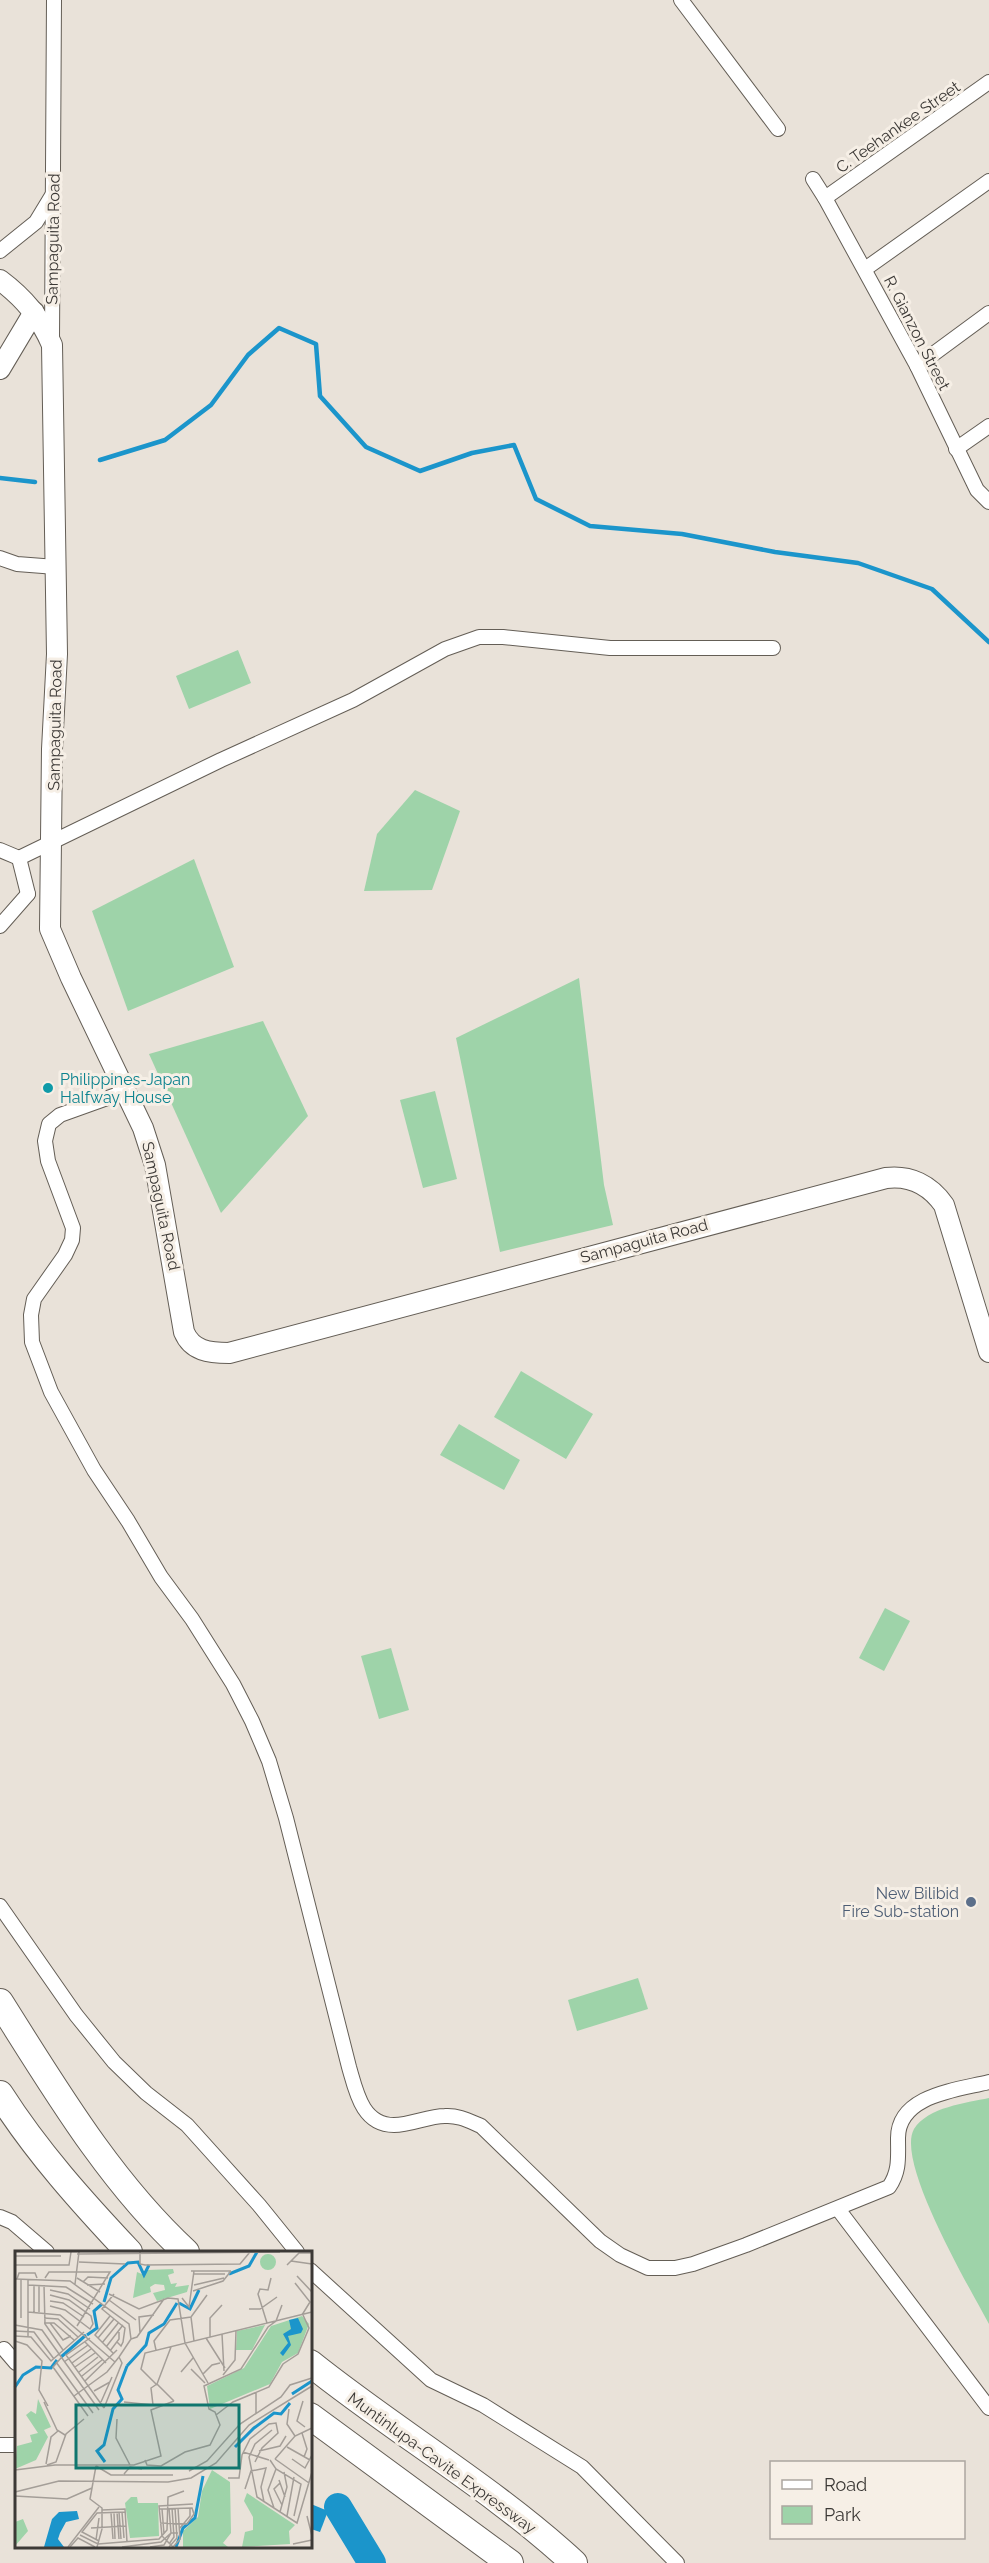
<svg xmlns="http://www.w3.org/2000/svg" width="989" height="2563" font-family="Raleway,sans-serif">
<rect width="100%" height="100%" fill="#e9e2d9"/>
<g fill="#9ed3a9">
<path d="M 238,650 L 251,683 L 189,709 L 176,676 Z"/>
<path d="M 415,790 L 460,811 L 432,890 L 364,891 L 377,834 Z"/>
<path d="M 194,859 L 234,967 L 128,1011 L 92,911 Z"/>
<path d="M 579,978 L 604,1185 L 613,1225 L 500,1252 L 456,1038 Z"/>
<path d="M 263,1021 L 308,1116 L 221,1213 L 149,1054 Z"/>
<path d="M 435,1091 L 457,1179 L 423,1188 L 400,1100 Z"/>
<path d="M 521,1371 L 593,1414 L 566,1459 L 494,1417 Z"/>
<path d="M 459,1424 L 520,1460 L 504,1490 L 440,1455 Z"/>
<path d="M 885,1608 L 910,1621 L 884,1671 L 859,1658 Z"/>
<path d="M 391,1648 L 409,1710 L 379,1719 L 361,1656 Z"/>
<path d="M 638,1978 L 648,2009 L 577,2031 L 568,2000 Z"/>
<path d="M 989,2098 L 989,2324 C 971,2290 895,2162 914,2129 C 928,2107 966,2103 989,2098 Z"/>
</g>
<path fill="#1b95cb" d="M 311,2504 L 328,2511 L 320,2532 L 311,2529 Z"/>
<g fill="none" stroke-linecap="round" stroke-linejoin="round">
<g stroke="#1b95cb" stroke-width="4.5">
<path d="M 100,460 L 165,440 L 211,405 L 248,355 L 279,328 L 316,344 L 320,396 L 366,447 L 420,471 L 472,453 L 514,445 L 536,499 L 590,526 L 682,534 L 775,552 L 858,563 L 932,589 L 989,642"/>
<path d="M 0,478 L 35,482"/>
</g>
<path stroke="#1b95cb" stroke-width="28" d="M 338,2507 L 372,2563"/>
<g stroke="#645e56" stroke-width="16">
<g id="street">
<path d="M 681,0 L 778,129"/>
<path d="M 813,179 L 825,198 L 917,366 L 977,490 L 989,502"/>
<path d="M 825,198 L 989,82"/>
<path d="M 0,251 L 36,222 L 53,194"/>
<path d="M 865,269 L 989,181"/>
<path d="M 52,340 L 54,0"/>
<path d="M 917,366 L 989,313"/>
<path d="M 956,449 L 989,426"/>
<path d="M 0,558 L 17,564 L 56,567"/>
<path d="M 0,850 L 19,858 L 221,760 L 353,700 L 445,649 L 479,637 L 503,637 L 610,648 L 773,648"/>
<path d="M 19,858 L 28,894"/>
<path d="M 0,926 L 28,894"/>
<path d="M 127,1091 L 60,1115 L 49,1124 L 45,1141 L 48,1161 L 73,1228 L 72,1240 L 65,1255 L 34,1299 L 31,1315 L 32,1342 L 51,1392 L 94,1470 L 128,1521 L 161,1577 L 192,1619 L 233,1684 L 252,1721 L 269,1761 L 286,1818 L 349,2067 C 356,2091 362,2125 394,2125 C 411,2125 428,2116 445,2116 C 458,2115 469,2121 481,2126 L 600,2241 L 620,2255 L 648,2268 L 675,2268 L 693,2264 L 746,2245 L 889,2187 C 900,2171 898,2157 898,2138 C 898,2095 957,2090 989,2082"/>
<path d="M 0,1906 L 76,2015 L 114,2062 L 146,2093 L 187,2125 L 259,2205 L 297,2252"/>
<path d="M 838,2209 L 989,2408"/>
<path d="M 0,2217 L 12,2222 L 47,2252"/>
<path d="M 310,2270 L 431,2380 L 483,2405 L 582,2467 L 677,2563"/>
<path d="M 4,2349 L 16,2363"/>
<path d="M 0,2445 L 16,2445"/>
</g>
</g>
<g stroke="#645e56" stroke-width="22">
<g id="secondary">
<path d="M 0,280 C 24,298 40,317 52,345 L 57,654 L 52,749 L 50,929 L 71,978 L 143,1128 L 155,1165 L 184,1332 C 192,1351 209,1353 229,1353 L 886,1178 C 910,1175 930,1185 944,1205 L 989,1352"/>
<path d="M 0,369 L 34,312"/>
</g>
</g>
<g stroke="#645e56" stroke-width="28">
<g id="highway">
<path d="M 0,2002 C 55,2089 110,2182 186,2252"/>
<path d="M 0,2094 C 37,2152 82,2202 129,2252"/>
<path d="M 310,2363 C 396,2432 494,2489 574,2563"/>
<path d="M 310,2416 L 510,2563"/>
</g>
</g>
<use href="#street" stroke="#fff" stroke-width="14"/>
<use href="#secondary" stroke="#fff" stroke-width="20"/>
<use href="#highway" stroke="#fff" stroke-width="26"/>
</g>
<circle fill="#0f9aa8" stroke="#f6efe6" stroke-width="2" cx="48" cy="1088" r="6"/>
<circle fill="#5c6f8a" stroke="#f6efe6" stroke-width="2" cx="971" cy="1902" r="6"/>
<g text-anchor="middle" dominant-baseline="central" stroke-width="6" stroke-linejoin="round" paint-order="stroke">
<g font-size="16" fill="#3c3936" stroke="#f6efe6">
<text transform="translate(898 127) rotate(-35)">C. Teehankee Street</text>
<text transform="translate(53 239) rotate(-89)">Sampaguita Road</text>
<text transform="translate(917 333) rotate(63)">R. Gianzon Street</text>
<text transform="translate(55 725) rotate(-89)">Sampaguita Road</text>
<text transform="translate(161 1206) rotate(78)">Sampaguita Road</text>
<text transform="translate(644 1241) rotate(-15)">Sampaguita Road</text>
<text transform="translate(442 2463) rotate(36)">Muntinlupa-Cavite Expressway</text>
</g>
<g font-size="16" fill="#0d838f" stroke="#f6efe6" text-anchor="start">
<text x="60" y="1079">Philippines-Japan<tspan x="60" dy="18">Halfway House</tspan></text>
</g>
<g font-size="16" fill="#4e5e75" stroke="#f6efe6" text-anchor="end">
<text x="959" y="1893">New Bilibid<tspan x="959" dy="18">Fire Sub-station</tspan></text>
</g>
</g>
<g transform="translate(15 2251)">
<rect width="297" height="297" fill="#e9e2d9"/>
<path d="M245 11a8 8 0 1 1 16 0a8 8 0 1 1-16 0ZM 158,18 L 159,22 L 153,24 L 156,33 L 162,32 L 160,36 L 174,34 L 172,41 L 142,50 L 138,42 L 150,39 L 149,34 L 140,33 L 135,36 L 136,41 L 118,47 L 122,21 L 129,24 L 133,19 ZM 287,65 L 294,73 L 283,102 L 267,111 L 255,133 L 195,158 L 192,135 L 229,117 L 256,75 ZM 250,74 L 237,99 L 221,99 L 222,80 ZM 23,148 L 36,176 L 29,179 L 33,186 L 21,209 L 0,218 L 2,195 L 17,191 L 15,184 L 23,182 L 11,164 L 16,160 L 21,163 ZM 197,219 L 215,231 L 216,282 L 208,292 L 213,296 L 168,296 L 168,280 L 183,266 L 187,240 ZM 232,242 L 280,274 L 274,280 L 275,293 L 227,296 L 230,281 L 238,279 L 238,266 L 229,250 ZM 116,246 L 122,246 L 123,252 L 143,252 L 144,285 L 115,287 L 110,252 ZM 8,268 L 13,280 L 0,295 L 0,271 Z" fill="#9ed3a9"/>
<path d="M 283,67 L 288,78 L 286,82 L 273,85 L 276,94 L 268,105 L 265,102 L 273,92 L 268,83 L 276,78 L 274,69 ZM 62,260 L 64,268 L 51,271 L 45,282 L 43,288 L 49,296 L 29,296 L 37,268 L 44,261 Z" fill="#1b95cb"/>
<path fill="none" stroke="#1b95cb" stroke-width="3" d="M 214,23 L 234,15 L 242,1M 89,51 L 96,27 L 113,12 L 123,11 L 129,24 L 134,14M 164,52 L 175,58 L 184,39M 72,84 L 82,77 L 79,60 L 87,53M 46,106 L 71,84M 112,115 L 131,94 L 134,82 L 149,73 L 162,52M 0,136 L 8,124 L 21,116 L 36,117 L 42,109M 277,143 L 297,130M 220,196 L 239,177 L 259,162 L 266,163 L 275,152M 90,211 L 82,200 L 89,194 L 98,158 L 107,148 L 103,139 L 112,115M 161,296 L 168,277 L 180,267 L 188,225"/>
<path fill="none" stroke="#a49e98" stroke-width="1.5" d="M 125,1 L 125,13 L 130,14 L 225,13 L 235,1M 62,3 L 265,1M 0,5 L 46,5M 276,10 L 297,13M 64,11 L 110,13M 0,14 L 54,14 L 56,1M 272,14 L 284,2 L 297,2M 176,20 L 216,20M 179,23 L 210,23M 282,25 L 297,41M 30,27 L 34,21 L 95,21 L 62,75M 62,27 L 85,41M 0,28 L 55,30 L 114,73 L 116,88 L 104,106 L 92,121 L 59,145M 2,28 L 4,22 L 20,22 L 22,27M 68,31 L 73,26 L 93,27M 280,32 L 295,51 L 287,64M 60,33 L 64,1M 13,34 L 51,36 L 78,53M 24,34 L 24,61M 29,34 L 30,73 L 48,99M 72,34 L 90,33M 179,34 L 209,27M 35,39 L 53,43 L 75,58M 178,40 L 208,30 L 216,20M 94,43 L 124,58 L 153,47 L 163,48 L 170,92 L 193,132M 99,43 L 87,58 L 110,77 L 108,91 L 106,95 L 102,91M 35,44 L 54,49 L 76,65 L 78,73 L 75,78 L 50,59 L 35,55M 167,47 L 174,56 L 179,20M 94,49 L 121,69M 35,50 L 48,52 L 69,66M 234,58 L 245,58 L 262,46M 13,61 L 45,64 L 100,111M 19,61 L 19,34M 95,65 L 80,84 L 99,103M 6,67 L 6,28M 29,67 L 43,68 L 63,86M 29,72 L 39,72 L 59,89M 35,72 L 48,89 L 56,85M 252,72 L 243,43 L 245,38 L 253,39 L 256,27M 0,74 L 27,79 L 84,159M 0,80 L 19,81 L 39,108M 125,82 L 124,66 L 139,64M 207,83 L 209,120M 0,85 L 16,86 L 36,110 L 69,81M 13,85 L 13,28M 195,86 L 195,67 L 207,54M 75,87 L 51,104 L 89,157M 83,87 L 99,68M 191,87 L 210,117M 116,88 L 122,86 L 149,48M 0,90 L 12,94 L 27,110 L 24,139 L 33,155M 179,90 L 176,66 L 192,44M 70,91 L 91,112M 87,92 L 104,71M 91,96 L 108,74M 156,96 L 142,133 L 159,150M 141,99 L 139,90 L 155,69 L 176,66M 95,100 L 104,88 L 104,81M 46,107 L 38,116 L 73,165M 41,111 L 78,162M 49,111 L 73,94M 57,112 L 76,98M 60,116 L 80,102M 176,118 L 190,132M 64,121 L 83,106M 166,121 L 178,107M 188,123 L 197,114 L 205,112M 208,124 L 220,109 L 221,80M 67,125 L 87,109M 70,130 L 102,99M 142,134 L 126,118 L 130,102 L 297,61M 79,140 L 95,131M 288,150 L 282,170 L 290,176M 29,151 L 42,179 L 50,184M 86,151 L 97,126M 109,151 L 138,154 L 136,137 L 142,133M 89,157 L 107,112 L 104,106M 274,158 L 272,173 L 280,185M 241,162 L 241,141M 201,164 L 218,151 L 254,136 L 268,113 L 283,103 L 294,77 L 288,64M 102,168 L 101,187 L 115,214M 257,179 L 240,193 L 234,206 L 242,246 L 282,272 L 297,221M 287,182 L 292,198 L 289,206M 272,196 L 295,209M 244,200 L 265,195 L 271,185M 228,201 L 254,209M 260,208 L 280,185 L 297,177M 260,208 L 294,232M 277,208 L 290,217 L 297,204M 130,209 L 132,214 L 146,215 L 170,201 L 195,194 L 205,174 L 200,161 L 194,158 L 189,135 L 226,118 L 253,76 L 261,70 L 267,54M 255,209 L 261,218 L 286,233 L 279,265M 31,213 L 36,186 L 43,180M 32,214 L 41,211 L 51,183 L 69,168M 81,215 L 75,248 L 87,257 L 87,278 L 82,296M 81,215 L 96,224 L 158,224M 0,219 L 40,214 L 119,214 L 146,205 L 136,159 L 159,150M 174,220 L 192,210 L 225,173 L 266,146 L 275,134 L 297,127M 109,223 L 115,216 L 127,218M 213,227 L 224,227 L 227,204 L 235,188 L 254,173 L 261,172 L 263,182 L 247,197 L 240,211M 264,229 L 270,246M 265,232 L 259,238 L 267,254M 230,238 L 236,220 L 251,217 L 246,236 L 249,251M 0,241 L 44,230 L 153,231 L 176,227 L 201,212 L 234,174 L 297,135M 0,245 L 52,248 L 77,237M 259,257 L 253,239 L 261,218M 144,258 L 177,257 L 179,263 L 172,273 L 145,272M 147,258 L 149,283M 87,259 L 110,258 L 112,291M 102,261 L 104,288M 104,261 L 106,288M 107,261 L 109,287M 265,261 L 272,236 L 269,221M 96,262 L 98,288M 99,262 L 100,288M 272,265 L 279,226M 292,265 L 297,285M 76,277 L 111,275M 165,277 L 175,265 L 175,257M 65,284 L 83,293 L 144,288 L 152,279 L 153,246 L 169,240M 81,289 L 84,267M 84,290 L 67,281 L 82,262 L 110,261M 154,293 L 159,286 L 157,257M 278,293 L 297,289M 53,296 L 84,256M 55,296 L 63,287 L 80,296M 107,296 L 146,291 L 156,282 L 154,257M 135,296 L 149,294 L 156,282 L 163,282M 154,296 L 162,287 L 160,257M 158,296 L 147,285 L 144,255 L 178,253M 158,296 L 165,288 L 163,257"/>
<path fill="#0f766e" fill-opacity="0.15" stroke="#0f766e" stroke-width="3" d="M 61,154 L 224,154 L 224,217 L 61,217 Z"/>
<rect width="297" height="297" fill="none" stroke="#3c3936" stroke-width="3"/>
</g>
<rect x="770" y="2461" width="195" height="78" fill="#f6efe6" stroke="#aca6a0" stroke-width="1.5"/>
<rect x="782" y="2480" width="30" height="9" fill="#ffffff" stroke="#aca6a0" stroke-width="1.5"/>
<text x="824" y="2491" font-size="18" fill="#3c3936">Road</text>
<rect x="782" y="2506" width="30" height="18" fill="#9ed3a9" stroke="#aca6a0" stroke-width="1.5"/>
<text x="824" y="2521" font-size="18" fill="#3c3936">Park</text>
</svg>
